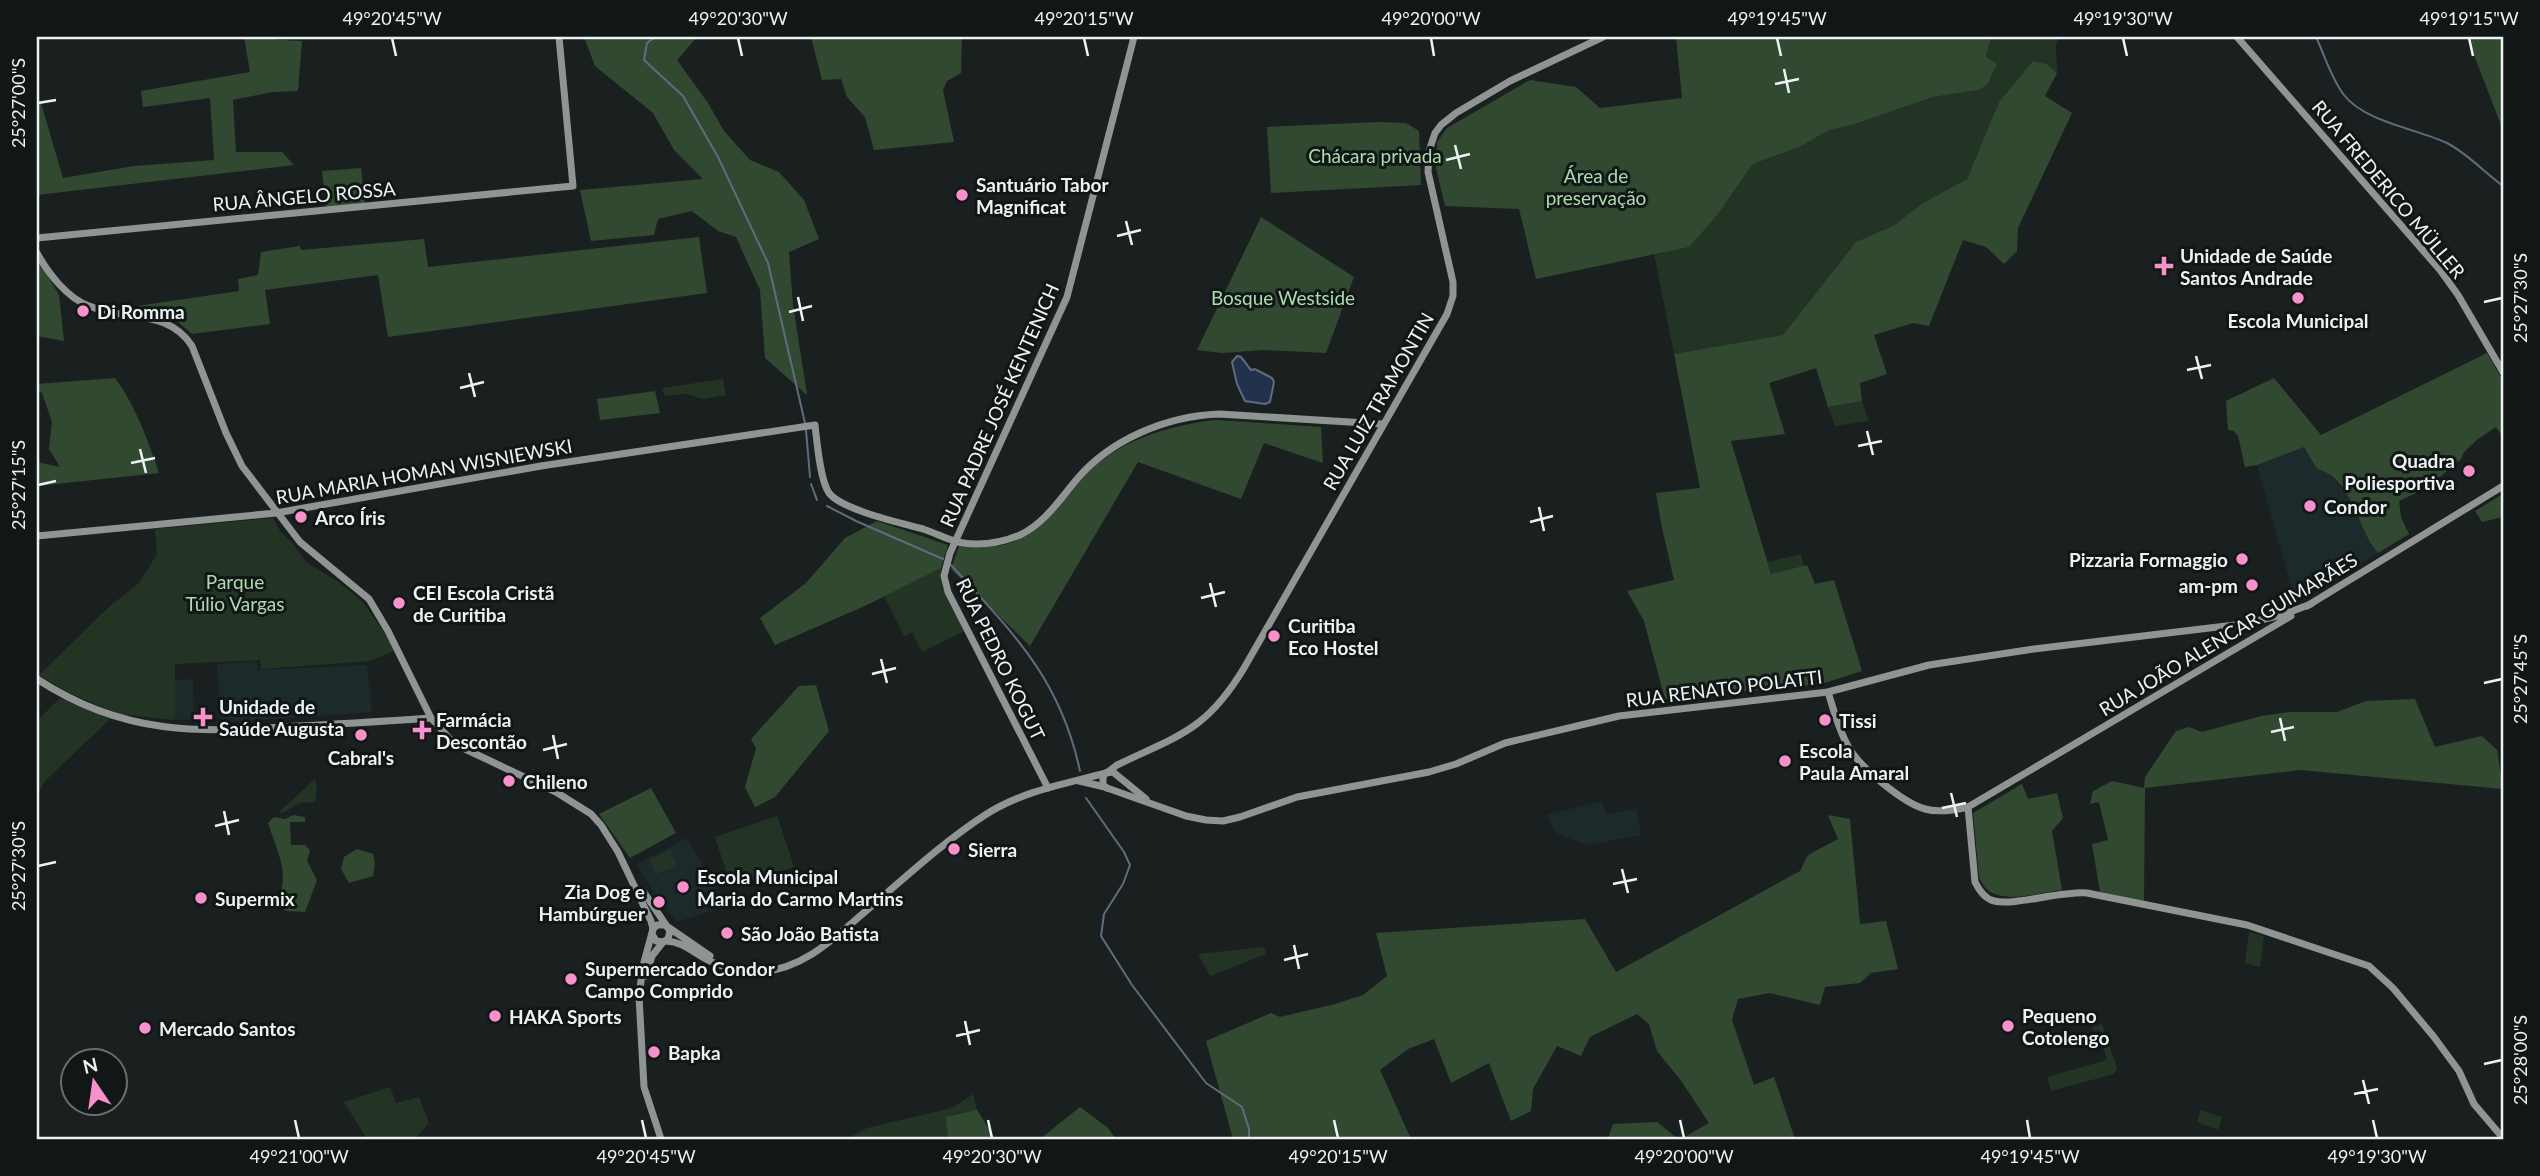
<svg xmlns="http://www.w3.org/2000/svg" width="2540" height="1176" font-family="Lato,sans-serif">
<rect width="100%" height="100%" fill="#1a2020"/>
<g fill="#1c2a2b">
<path d="M 2304,447 L 2317,469 L 2326,471 L 2348,495 L 2359,520 L 2378,553 L 2295,600 L 2257,465 Z"/>
<path d="M 257,662 L 258,670 L 367,665 L 372,712 L 221,723 L 217,664 Z"/>
<path d="M 193,679 L 194,719 L 175,720 L 173,680 Z"/>
<path d="M 1602,801 L 1606,814 L 1636,809 L 1641,835 L 1588,845 L 1557,834 L 1546,815 Z"/>
<path d="M 687,838 L 726,906 L 677,922 L 657,898 L 637,864 Z"/>
</g>
<g fill="#243424">
<path d="M 1991,37 L 2060,37 L 2056,44 L 2057,73 L 2047,64 L 2033,61 L 1999,102 L 1967,179 L 1923,203 L 1893,226 L 1856,242 L 1783,335 L 1674,354 L 1654,254 L 1689,247 L 1715,218 L 1753,164 L 1801,146 L 1829,130 L 1852,125 L 1933,97 L 1978,90 L 1997,64 L 1986,57 Z"/>
<path d="M 723,379 L 726,395 L 703,399 L 687,394 L 665,396 L 662,388 Z"/>
<path d="M 1862,401 L 1869,421 L 1835,426 L 1828,407 Z"/>
<path d="M 273,518 L 280,531 L 294,545 L 306,562 L 337,581 L 361,600 L 387,636 L 394,651 L 370,661 L 261,669 L 260,660 L 175,664 L 175,720 L 119,714 L 67,692 L 39,675 L 110,606 L 139,583 L 157,554 L 155,529 Z"/>
<path d="M 1801,554 L 1804,566 L 1771,574 L 1767,562 Z"/>
<path d="M 941,568 L 942,587 L 964,631 L 922,652 L 912,632 L 904,636 L 884,596 Z"/>
<path d="M 60,698 L 110,719 L 45,781 L 37,796 L 37,721 Z"/>
<path d="M 315,779 L 317,787 L 315,802 L 299,803 L 283,813 L 279,812 Z"/>
<path d="M 777,816 L 794,867 L 731,886 L 715,837 Z"/>
<path d="M 670,850 L 677,866 L 656,874 L 650,859 Z"/>
<path d="M 2249,932 L 2264,936 L 2260,967 L 2245,963 Z"/>
<path d="M 1264,947 L 1266,954 L 1210,976 L 1198,954 Z"/>
<path d="M 2102,1024 L 2117,1068 L 2114,1074 L 2051,1091 L 2047,1077 L 2107,1060 L 2099,1030 L 2093,1031 L 2092,1027 Z"/>
<path d="M 390,1087 L 396,1103 L 419,1097 L 429,1123 L 415,1139 L 367,1139 L 344,1102 Z"/>
<path d="M 973,1094 L 977,1110 L 995,1139 L 846,1139 L 867,1128 L 952,1108 Z"/>
<path d="M 2201,1110 L 2222,1117 L 2218,1130 L 2197,1122 Z"/>
</g>
<g fill="#314931">
<path d="M 244,37 C 265,37 281,41 302,41 L 298,91 L 272,92 L 233,100 L 236,152 L 282,152 L 294,165 L 37,195 L 37,104 L 41,103 L 63,178 L 134,166 L 214,160 L 210,98 L 143,107 L 141,91 L 250,72 Z"/>
<path d="M 584,37 L 697,37 L 677,60 L 708,103 L 724,131 L 750,160 L 779,172 L 804,200 L 819,239 L 789,252 L 793,305 L 807,395 L 765,358 L 760,290 L 736,237 L 718,231 L 692,211 L 658,219 L 654,235 L 591,241 L 580,190 L 703,179 L 674,150 L 653,113 L 595,66 Z"/>
<path d="M 811,37 L 962,37 L 961,73 L 947,81 L 943,90 L 954,142 L 874,150 L 865,117 L 847,97 L 841,79 L 822,80 Z"/>
<path d="M 1676,37 L 1991,37 L 1986,57 L 1997,64 L 1987,85 L 1978,90 L 1933,97 L 1852,125 L 1829,130 L 1801,146 L 1753,164 L 1715,218 L 1689,247 L 1536,279 L 1519,209 L 1445,206 L 1436,168 L 1437,142 L 1447,128 L 1530,80 L 1576,87 L 1600,108 L 1682,98 Z"/>
<path d="M 2467,37 L 2503,37 L 2503,130 Z"/>
<path d="M 2033,61 L 2047,64 L 2057,73 L 2045,96 L 2072,113 L 2018,228 L 2017,251 L 2004,264 L 1986,247 L 1963,240 L 1929,326 L 1913,323 L 1874,335 L 1887,374 L 1860,383 L 1862,401 L 1828,407 L 1816,368 L 1769,383 L 1785,434 L 1731,441 L 1771,574 L 1807,565 L 1815,584 L 1834,580 L 1862,671 L 1821,684 L 1665,699 L 1644,621 L 1627,591 L 1674,580 L 1661,523 L 1656,493 L 1700,488 L 1674,354 L 1783,335 L 1856,242 L 1893,226 L 1923,203 L 1967,179 L 1999,102 Z"/>
<path d="M 1379,122 L 1406,123 L 1419,131 L 1421,185 L 1271,193 L 1267,127 Z"/>
<path d="M 361,168 L 365,203 L 326,207 L 322,171 Z"/>
<path d="M 1261,217 L 1354,277 L 1326,353 L 1263,350 L 1222,353 L 1197,350 Z"/>
<path d="M 699,237 L 707,293 L 388,337 L 378,275 L 265,290 L 270,324 L 192,334 L 171,316 L 137,306 L 239,291 L 238,279 L 258,275 L 261,252 L 300,246 L 301,250 L 424,239 L 428,267 Z"/>
<path d="M 37,258 L 59,295 L 64,341 L 37,336 Z"/>
<path d="M 2487,353 L 2503,381 L 2503,437 L 2496,427 L 2478,439 L 2464,452 L 2461,459 L 2427,488 L 2399,501 L 2401,517 L 2409,534 L 2378,553 C 2356,528 2353,478 2317,469 L 2304,447 L 2257,465 L 2245,467 L 2238,436 L 2234,431 L 2228,430 L 2226,401 L 2274,378 L 2321,435 Z"/>
<path d="M 115,378 C 136,406 148,441 159,473 L 37,486 L 37,462 L 60,467 L 49,449 L 52,422 L 42,393 L 37,390 L 37,384 Z"/>
<path d="M 655,391 L 660,413 L 600,420 L 597,399 Z"/>
<path d="M 1216,420 L 1321,427 L 1323,463 L 1264,443 L 1241,499 L 1138,462 L 1030,646 L 951,569 L 959,546 C 1047,558 1049,496 1106,457 C 1138,435 1178,424 1216,420 Z"/>
<path d="M 2503,494 L 2503,517 L 2482,522 L 2475,511 Z"/>
<path d="M 877,521 L 948,545 L 941,568 L 867,605 L 775,645 L 760,618 L 806,583 L 845,538 Z"/>
<path d="M 816,685 L 829,731 L 775,797 L 755,807 L 745,787 L 756,748 L 751,739 L 799,686 Z"/>
<path d="M 2415,699 L 2435,747 L 2482,736 L 2497,750 L 2503,789 L 2300,770 L 2145,788 L 2144,902 L 2100,892 L 2092,844 L 2108,840 L 2099,802 L 2090,804 L 2093,791 L 2112,781 L 2144,788 L 2145,777 L 2176,731 L 2189,727 L 2202,732 L 2261,716 L 2290,712 L 2337,712 L 2366,701 Z"/>
<path d="M 2022,784 L 2028,799 L 2057,793 L 2063,818 L 2052,831 L 2062,890 C 2035,893 1989,910 1979,876 L 1973,813 Z"/>
<path d="M 651,788 L 676,833 L 630,858 L 599,814 Z"/>
<path d="M 294,815 L 305,817 L 305,822 L 290,822 L 291,845 L 305,845 L 310,850 L 307,861 L 317,880 L 305,912 L 286,911 L 277,903 C 291,873 277,852 268,823 L 274,817 L 285,819 Z"/>
<path d="M 1828,815 L 1850,819 L 1860,924 L 1886,921 L 1898,969 L 1871,973 L 1860,983 L 1825,987 L 1820,1005 L 1769,993 L 1738,999 L 1732,1020 L 1754,1085 L 1774,1077 L 1795,1139 L 1681,1139 L 1709,1123 L 1682,1082 L 1657,1051 L 1649,1024 L 1637,1014 L 1590,1037 L 1581,1056 L 1557,1046 L 1533,1089 L 1531,1111 L 1511,1121 L 1489,1063 L 1451,1083 L 1434,1039 L 1408,1049 L 1380,1070 L 1411,1139 L 1233,1139 L 1206,1041 L 1271,1013 L 1280,1017 L 1335,1004 L 1363,995 L 1387,976 L 1376,933 L 1585,919 L 1616,972 L 1800,871 L 1808,855 L 1838,839 Z"/>
<path d="M 357,849 L 373,854 L 375,863 L 373,876 L 349,883 L 341,869 L 344,857 Z"/>
<path d="M 1080,1107 L 1108,1128 L 1116,1139 L 1040,1139 Z"/>
<path d="M 977,1110 L 995,1139 L 948,1139 L 946,1117 Z"/>
<path d="M 1657,1122 L 1678,1139 L 1608,1139 L 1613,1124 Z"/>
</g>
<path fill="#23324c" stroke="#606c7e" stroke-width="2" d="M 1237,356 L 1241,357 L 1251,370 L 1255,369 L 1272,378 L 1274,382 L 1270,402 L 1265,404 L 1245,401 L 1237,384 L 1232,362 Z"/>
<g fill="none" stroke-linecap="round" stroke-linejoin="round">
<g stroke="#606c7e" stroke-width="2">
<path d="M 655,37 L 647,43 L 644,60 L 683,96 L 718,157 L 768,263 L 805,423"/>
<path d="M 2316,37 C 2325,56 2331,78 2344,95 C 2365,122 2417,129 2447,143 C 2468,154 2484,172 2503,186"/>
<path d="M 806,430 L 810,477"/>
<path d="M 811,484 L 817,500"/>
<path d="M 827,506 L 856,521 L 943,559"/>
<path d="M 951,565 C 1013,633 1060,678 1080,771"/>
<path d="M 1086,798 L 1124,852 L 1130,865 L 1123,884 L 1104,914 L 1101,936 L 1132,985 L 1206,1083 L 1242,1107 L 1249,1129 L 1249,1139"/>
</g>
<g stroke="#909493" stroke-width="7">
<path d="M 2237,37 L 2440,270 L 2458,295 L 2503,372"/>
<path d="M 37,238 L 573,186 L 559,37"/>
<path d="M 37,253 C 48,273 67,298 89,306 C 125,321 168,309 192,346 L 226,433 L 242,466 L 300,542 L 369,599 L 388,631 L 431,718 L 450,739 L 465,749 L 556,792 L 591,814 L 601,825 L 618,852 L 651,921 L 653,929 L 643,966 L 639,996 L 644,1087 L 661,1139"/>
<path d="M 37,536 L 276,513 L 541,466 L 815,425 C 817,442 820,480 829,493 C 842,510 901,523 923,529 C 936,533 949,541 963,543 C 982,546 1003,542 1020,535 C 1045,523 1060,499 1077,479 C 1111,439 1167,416 1219,414 L 1382,424"/>
<path d="M 2307,606 L 2503,486"/>
<path d="M 37,679 C 124,736 199,733 298,726 C 342,724 387,721 431,718"/>
<path d="M 1828,692 C 1834,711 1839,731 1849,748 C 1861,768 1903,803 1925,809 C 1939,813 1955,810 1968,807 L 1975,882 C 1979,890 1985,899 1994,901 C 2014,906 2061,891 2087,893 L 2247,925 L 2369,966 L 2393,988 L 2434,1037 L 2459,1071 L 2474,1104 L 2503,1138"/>
<path d="M 1108,772 L 1117,765 C 1179,735 1206,731 1244,668 L 1447,314 L 1453,296 L 1453,282 L 1428,172 L 1429,151 L 1435,133 L 1441,125 L 1456,113 L 1510,81 L 1603,37"/>
<path d="M 1079,781 L 1105,787"/>
<path d="M 1048,788 L 948,592 L 944,576 L 950,553 L 1067,297 L 1134,37"/>
<path d="M 1107,788 L 1186,816 L 1206,820 L 1223,821 L 1240,817 L 1297,797 L 1429,772 L 1456,764 L 1505,743 L 1619,716 L 1828,692 L 1929,665 L 2034,649 L 2243,624 L 2282,615 L 2311,604"/>
<path d="M 1107,788 L 1103,785 L 1103,777 L 1106,773 L 1113,772 L 1146,799"/>
<path d="M 1968,807 L 2291,616"/>
<path d="M 643,891 L 670,931 L 668,939 L 663,942 L 656,941 L 652,934"/>
<path d="M 653,929 L 657,925 L 665,925 L 710,956"/>
<path d="M 666,941 C 682,942 690,950 704,958 C 720,967 742,973 760,972 C 807,969 839,933 873,905 C 909,874 945,841 985,815 C 1022,791 1065,784 1106,773"/>
<path d="M 646,976 L 652,956 L 663,942"/>
</g>
</g>
<path fill="none" stroke="#eef2f3" stroke-width="2.5" d="M 392,38 L 396,56M 738,38 L 742,56M 1084,38 L 1088,56M 1431,38 L 1434,56M 1777,38 L 1781,56M 2123,38 L 2127,56M 2469,38 L 2473,56M 1784,69 L 1789,93M 1775,84 L 1799,79M 38,103 L 56,100M 1455,145 L 1461,169M 1446,160 L 1470,154M 1126,221 L 1132,245M 1117,236 L 1141,230M 798,297 L 803,321M 2484,302 L 2502,298M 789,312 L 812,306M 2196,356 L 2202,379M 2187,370 L 2211,365M 469,373 L 475,397M 460,388 L 484,382M 1867,431 L 1873,455M 1858,446 L 1882,441M 140,449 L 146,473M 131,463 L 155,458M 38,485 L 56,481M 1539,507 L 1544,531M 1530,522 L 1553,516M 1210,583 L 1216,607M 1201,598 L 1225,592M 881,659 L 887,683M 872,674 L 896,668M 2484,683 L 2502,679M 2280,718 L 2285,741M 2271,732 L 2294,727M 553,735 L 558,759M 543,750 L 567,744M 1951,793 L 1957,817M 1942,808 L 1966,803M 224,811 L 229,835M 215,826 L 239,820M 38,866 L 56,862M 1622,869 L 1628,893M 1613,884 L 1637,879M 1294,945 L 1299,969M 1284,960 L 1308,954M 965,1021 L 970,1045M 956,1036 L 980,1030M 2484,1064 L 2502,1060M 2363,1080 L 2369,1104M 2354,1094 L 2378,1089M 295,1120 L 299,1138M 642,1120 L 646,1138M 988,1120 L 992,1138M 1334,1120 L 1338,1138M 1680,1120 L 1684,1138M 2027,1120 L 2030,1138M 2373,1120 L 2377,1138"/>
<g fill="#f890cb" stroke="#111717" stroke-width="2.5">
<circle cx="962" cy="195" r="7"/>
<path d="M2160.5 255.5h7v7h7v7h-7v7h-7v-7h-7v-7h7z"/>
<circle cx="2298" cy="298" r="7"/>
<circle cx="83" cy="311" r="7"/>
<circle cx="2469" cy="471" r="7"/>
<circle cx="2310" cy="506" r="7"/>
<circle cx="301" cy="517" r="7"/>
<circle cx="2242" cy="559" r="7"/>
<circle cx="2252" cy="585" r="7"/>
<circle cx="399" cy="603" r="7"/>
<circle cx="1274" cy="636" r="7"/>
<path d="M199.5 706.5h7v7h7v7h-7v7h-7v-7h-7v-7h7z"/>
<circle cx="1825" cy="720" r="7"/>
<path d="M418.5 719.5h7v7h7v7h-7v7h-7v-7h-7v-7h7z"/>
<circle cx="361" cy="735" r="7"/>
<circle cx="1785" cy="761" r="7"/>
<circle cx="509" cy="781" r="7"/>
<circle cx="954" cy="849" r="7"/>
<circle cx="683" cy="887" r="7"/>
<circle cx="201" cy="898" r="7"/>
<circle cx="659" cy="902" r="7"/>
<circle cx="727" cy="933" r="7"/>
<circle cx="571" cy="979" r="7"/>
<circle cx="495" cy="1016" r="7"/>
<circle cx="2008" cy="1026" r="7"/>
<circle cx="145" cy="1028" r="7"/>
<circle cx="654" cy="1052" r="7"/>
</g>
<g text-anchor="middle" dominant-baseline="central" stroke-width="6" stroke-linejoin="round" paint-order="stroke">
<g font-size="19" fill="#aedbad" stroke="#111717">
<text x="1375" y="155">Chácara privada</text>
<text x="1596" y="175">Área de<tspan x="1596" dy="22">preservação</tspan></text>
<text x="1283" y="297">Bosque Westside</text>
<text x="235" y="581">Parque<tspan x="235" dy="22">Túlio Vargas</tspan></text>
</g>
<g font-size="19" font-weight="bold" fill="#eef2f3" stroke="#111717" text-anchor="start">
<text x="976" y="184">Santuário Tabor<tspan x="976" dy="22">Magnificat</tspan></text>
<text x="2180" y="255">Unidade de Saúde<tspan x="2180" dy="22">Santos Andrade</tspan></text>
<text x="97" y="311">Di Romma</text>
<text x="2298" y="320" text-anchor="middle">Escola Municipal</text>
<text x="2455" y="460" text-anchor="end">Quadra<tspan x="2455" dy="22">Poliesportiva</tspan></text>
<text x="2324" y="506">Condor</text>
<text x="315" y="517">Arco Íris</text>
<text x="2228" y="559" text-anchor="end">Pizzaria Formaggio</text>
<text x="2238" y="585" text-anchor="end">am-pm</text>
<text x="413" y="592">CEI Escola Cristã<tspan x="413" dy="22">de Curitiba</tspan></text>
<text x="1288" y="625">Curitiba<tspan x="1288" dy="22">Eco Hostel</tspan></text>
<text x="219" y="706">Unidade de<tspan x="219" dy="22">Saúde Augusta</tspan></text>
<text x="436" y="719">Farmácia<tspan x="436" dy="22">Descontão</tspan></text>
<text x="1839" y="720">Tissi</text>
<text x="1799" y="750">Escola<tspan x="1799" dy="22">Paula Amaral</tspan></text>
<text x="361" y="757" text-anchor="middle">Cabral's</text>
<text x="523" y="781">Chileno</text>
<text x="968" y="849">Sierra</text>
<text x="697" y="876">Escola Municipal<tspan x="697" dy="22">Maria do Carmo Martins</tspan></text>
<text x="645" y="891" text-anchor="end">Zia Dog e<tspan x="645" dy="22">Hambúrguer</tspan></text>
<text x="215" y="898">Supermix</text>
<text x="741" y="933">São João Batista</text>
<text x="585" y="968">Supermercado Condor<tspan x="585" dy="22">Campo Comprido</tspan></text>
<text x="2022" y="1015">Pequeno<tspan x="2022" dy="22">Cotolengo</tspan></text>
<text x="509" y="1016">HAKA Sports</text>
<text x="159" y="1028">Mercado Santos</text>
<text x="668" y="1052">Bapka</text>
</g>
<g font-size="19" fill="#eef2f3" stroke="#111717">
<text transform="translate(2389 189) rotate(50)">RUA FREDERICO MÜLLER</text>
<text transform="translate(304 196) rotate(-5)">RUA ÂNGELO ROSSA</text>
<text transform="translate(1378 401) rotate(-60)">RUA LUIZ TRAMONTIN</text>
<text transform="translate(999 405) rotate(-66)">RUA PADRE JOSÉ KENTENICH</text>
<text transform="translate(424 471) rotate(-10)">RUA MARIA HOMAN WISNIEWSKI</text>
<text transform="translate(2228 634) rotate(-31)">RUA JOÃO ALENCAR GUIMARÃES</text>
<text transform="translate(1001 659) rotate(64)">RUA PEDRO KOGUT</text>
<text transform="translate(1724 688) rotate(-7)">RUA RENATO POLATTI</text>
</g>
</g>
<rect width="2540" height="1176" fill="none" stroke="#111717" stroke-width="77"/>
<g transform="translate(94 1082) rotate(347)"><circle r="33" fill="#111717" stroke="#696f6f" stroke-width="2"/>
<path d="M0-5L12 26L0 18L-12 26Z" fill="#f890cb"/>
<text y="-10" font-size="19" font-weight="bold" text-anchor="middle" fill="#eef2f3">N</text>
</g>
<rect x="38" y="38" width="2464" height="1100" fill="none" stroke="#eef2f3" stroke-width="2.5"/>
<g font-size="18" text-anchor="middle" fill="#eef2f3">
<text x="392" y="25">49°20'45"W</text>
<text x="738" y="25">49°20'30"W</text>
<text x="1084" y="25">49°20'15"W</text>
<text x="1431" y="25">49°20'00"W</text>
<text x="1777" y="25">49°19'45"W</text>
<text x="2123" y="25">49°19'30"W</text>
<text x="2469" y="25">49°19'15"W</text>
<text transform="translate(19 103) rotate(-90)" y="6">25°27'00"S</text>
<text transform="translate(2521 298) rotate(-90)" y="6">25°27'30"S</text>
<text transform="translate(19 485) rotate(-90)" y="6">25°27'15"S</text>
<text transform="translate(2521 679) rotate(-90)" y="6">25°27'45"S</text>
<text transform="translate(19 866) rotate(-90)" y="6">25°27'30"S</text>
<text transform="translate(2521 1060) rotate(-90)" y="6">25°28'00"S</text>
<text x="299" y="1163">49°21'00"W</text>
<text x="646" y="1163">49°20'45"W</text>
<text x="992" y="1163">49°20'30"W</text>
<text x="1338" y="1163">49°20'15"W</text>
<text x="1684" y="1163">49°20'00"W</text>
<text x="2030" y="1163">49°19'45"W</text>
<text x="2377" y="1163">49°19'30"W</text>
</g>
</svg>
